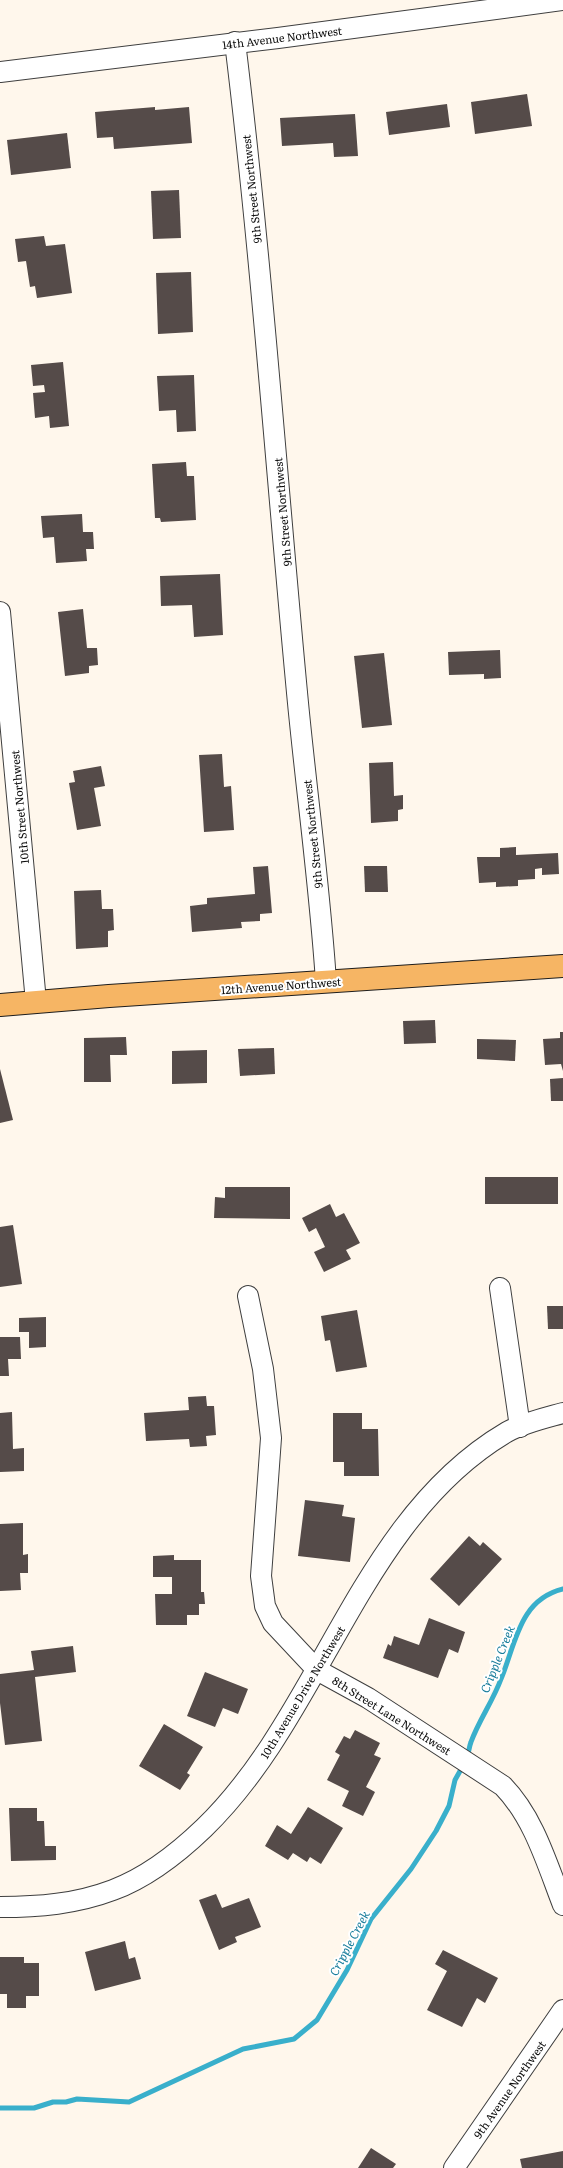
<svg xmlns="http://www.w3.org/2000/svg" width="563" height="2168" font-family="Literata,serif">
<rect width="100%" height="100%" fill="#fff7ec"/>
<g fill="none" stroke-linecap="round" stroke-linejoin="round">
<g stroke="#39afcb" stroke-width="5">
<path d="M 467,1757 C 469,1752 469,1747 471,1742 C 479,1720 493,1701 501,1679 C 516,1643 519,1600 563,1589"/>
<path d="M 0,2108 L 34,2108 L 53,2102 L 66,2102 L 77,2099 L 129,2102 L 243,2049 L 294,2039 L 317,2020 L 347,1970 L 371,1919 L 411,1869 L 436,1831 L 449,1806 L 455,1780 L 464,1764"/>
</g>
</g>
<g fill="#554b49">
<path d="M 527,94 L 532,126 L 475,134 L 471,102 Z"/>
<path d="M 447,104 L 450,127 L 389,135 L 386,112 Z"/>
<path d="M 155,107 L 155,110 L 189,107 L 192,143 L 114,149 L 113,137 L 97,138 L 95,112 Z"/>
<path d="M 355,114 L 358,156 L 334,157 L 333,143 L 282,146 L 280,118 Z"/>
<path d="M 67,133 L 71,168 L 11,175 L 7,140 Z"/>
<path d="M 179,190 L 181,238 L 153,239 L 151,191 Z"/>
<path d="M 44,236 L 46,246 L 65,244 L 72,293 L 37,298 L 35,286 L 30,287 L 26,261 L 18,262 L 15,239 Z"/>
<path d="M 191,272 L 193,332 L 158,334 L 156,273 Z"/>
<path d="M 63,362 L 69,426 L 50,428 L 49,416 L 35,418 L 33,393 L 45,392 L 44,385 L 33,386 L 31,365 Z"/>
<path d="M 194,375 L 196,431 L 177,432 L 176,410 L 159,411 L 157,376 Z"/>
<path d="M 186,462 L 187,476 L 194,476 L 196,520 L 161,522 L 160,518 L 155,518 L 152,464 Z"/>
<path d="M 82,514 L 83,532 L 93,532 L 94,549 L 86,549 L 87,561 L 56,563 L 54,537 L 43,538 L 41,516 Z"/>
<path d="M 220,574 L 223,635 L 194,637 L 192,605 L 161,606 L 160,576 Z"/>
<path d="M 83,609 L 87,648 L 97,648 L 98,665 L 89,666 L 89,673 L 65,676 L 58,612 Z"/>
<path d="M 500,650 L 501,678 L 484,679 L 484,674 L 449,675 L 448,652 Z"/>
<path d="M 384,653 L 392,725 L 362,728 L 354,656 Z"/>
<path d="M 222,754 L 224,787 L 231,786 L 234,830 L 204,832 L 199,755 Z"/>
<path d="M 393,762 L 394,796 L 403,795 L 403,809 L 398,810 L 398,821 L 371,823 L 369,763 Z"/>
<path d="M 101,766 L 105,786 L 94,788 L 101,826 L 77,830 L 69,783 L 75,782 L 73,771 Z"/>
<path d="M 516,847 L 516,855 L 558,853 L 559,874 L 542,875 L 542,868 L 535,869 L 535,879 L 518,880 L 518,886 L 496,887 L 496,882 L 479,883 L 477,857 L 500,857 L 500,848 Z"/>
<path d="M 268,866 L 272,913 L 260,914 L 260,921 L 241,922 L 242,928 L 192,932 L 190,906 L 207,904 L 207,898 L 255,894 L 253,867 Z"/>
<path d="M 364,866 L 387,866 L 388,892 L 365,892 Z"/>
<path d="M 101,890 L 102,909 L 113,909 L 114,930 L 108,931 L 108,947 L 76,949 L 74,891 Z"/>
<path d="M 435,1020 L 436,1043 L 404,1044 L 403,1021 Z"/>
<path d="M 560,1032 L 563,1032 L 563,1071 L 561,1064 L 545,1065 L 543,1039 L 560,1038 Z"/>
<path d="M 126,1037 L 127,1055 L 110,1055 L 111,1082 L 84,1082 L 84,1038 Z"/>
<path d="M 477,1039 L 516,1040 L 515,1061 L 477,1059 Z"/>
<path d="M 274,1048 L 275,1074 L 240,1076 L 238,1049 Z"/>
<path d="M 207,1050 L 207,1083 L 172,1084 L 172,1051 Z"/>
<path d="M 0,1069 L 13,1120 L 0,1123 Z"/>
<path d="M 563,1078 L 563,1101 L 551,1101 L 550,1079 Z"/>
<rect x="485" y="1177" width="73" height="27"/>
<path d="M 225,1187 L 290,1187 L 290,1219 L 214,1218 L 215,1197 L 225,1198 Z"/>
<path d="M 330,1204 L 336,1217 L 344,1213 L 360,1243 L 346,1250 L 351,1259 L 324,1272 L 314,1252 L 325,1247 L 316,1228 L 309,1232 L 302,1218 Z"/>
<path d="M 13,1225 L 22,1284 L 0,1287 L 0,1227 Z"/>
<path d="M 547,1306 L 563,1306 L 563,1329 L 548,1329 Z"/>
<path d="M 357,1310 L 367,1367 L 336,1372 L 330,1340 L 325,1341 L 321,1316 Z"/>
<path d="M 46,1317 L 46,1347 L 29,1348 L 29,1332 L 19,1332 L 19,1318 Z"/>
<path d="M 0,1337 L 20,1337 L 21,1359 L 8,1359 L 9,1376 L 0,1376 Z"/>
<path d="M 206,1396 L 207,1406 L 214,1406 L 216,1435 L 206,1436 L 207,1446 L 190,1447 L 189,1439 L 146,1441 L 144,1413 L 189,1410 L 188,1397 Z"/>
<path d="M 12,1412 L 13,1449 L 24,1448 L 24,1471 L 0,1472 L 0,1413 Z"/>
<path d="M 333,1413 L 362,1413 L 362,1429 L 378,1429 L 379,1476 L 344,1476 L 344,1462 L 333,1462 Z"/>
<path d="M 305,1500 L 344,1505 L 342,1516 L 355,1518 L 350,1562 L 298,1556 Z"/>
<path d="M 23,1523 L 23,1555 L 28,1554 L 28,1573 L 20,1573 L 21,1590 L 0,1591 L 0,1524 Z"/>
<path d="M 469,1536 L 480,1546 L 483,1542 L 502,1559 L 459,1606 L 430,1579 Z"/>
<path d="M 174,1555 L 174,1560 L 201,1560 L 201,1592 L 204,1592 L 205,1604 L 199,1604 L 199,1615 L 187,1615 L 187,1625 L 156,1625 L 155,1594 L 172,1594 L 172,1577 L 153,1577 L 153,1556 Z"/>
<path d="M 429,1618 L 465,1632 L 458,1653 L 449,1649 L 438,1678 L 383,1658 L 388,1644 L 391,1646 L 394,1636 L 419,1645 Z"/>
<path d="M 73,1646 L 76,1672 L 35,1677 L 42,1741 L 5,1745 L 0,1703 L 0,1674 L 34,1670 L 31,1651 Z"/>
<path d="M 205,1672 L 248,1689 L 238,1714 L 223,1708 L 215,1727 L 187,1716 Z"/>
<path d="M 164,1724 L 203,1747 L 187,1773 L 190,1775 L 180,1790 L 139,1766 Z"/>
<path d="M 355,1730 L 380,1743 L 374,1755 L 381,1758 L 366,1787 L 375,1792 L 363,1816 L 342,1806 L 349,1791 L 327,1780 L 340,1755 L 335,1752 L 344,1736 L 350,1739 Z"/>
<path d="M 308,1807 L 343,1828 L 321,1864 L 310,1857 L 307,1862 L 293,1853 L 288,1860 L 265,1846 L 277,1825 L 291,1834 Z"/>
<path d="M 9,1808 L 37,1808 L 37,1821 L 44,1821 L 45,1846 L 56,1846 L 56,1860 L 11,1861 Z"/>
<path d="M 216,1894 L 222,1908 L 249,1898 L 261,1927 L 235,1937 L 237,1942 L 219,1950 L 199,1900 Z"/>
<path d="M 125,1941 L 129,1959 L 135,1957 L 141,1979 L 95,1991 L 85,1952 Z"/>
<path d="M 443,1950 L 498,1978 L 485,2003 L 477,1998 L 462,2027 L 427,2010 L 447,1971 L 435,1964 Z"/>
<path d="M 0,1957 L 24,1957 L 24,1963 L 39,1963 L 39,1996 L 26,1996 L 26,2008 L 7,2008 L 7,1994 L 0,1994 Z"/>
<path d="M 371,2148 L 396,2164 L 393,2168 L 358,2168 Z"/>
<path d="M 563,2151 L 563,2168 L 522,2168 L 520,2159 Z"/>
</g>
<g fill="none" stroke-linecap="round" stroke-linejoin="round">
<g stroke="#3f3f3f" stroke-width="22">
<g id="minor">
<path d="M 235,42 C 262,262 277,483 298,703 C 307,796 320,889 326,982"/>
<path d="M 0,72 L 278,38 L 563,0"/>
<path d="M 0,612 L 36,1002"/>
<path d="M 500,1288 L 520,1427"/>
<path d="M 248,1296 L 263,1369 L 271,1438 L 261,1576 L 265,1606 L 273,1623 L 317,1670 L 368,1698 L 503,1786 C 534,1818 547,1864 563,1905"/>
<path d="M 0,1907 C 39,1907 76,1904 113,1890 C 148,1877 177,1854 204,1828 C 323,1713 359,1519 507,1432 C 523,1423 545,1418 563,1413"/>
<path d="M 454,2168 L 563,2010"/>
</g>
</g>
<g stroke="#1d1d1d" stroke-width="24">
<path id="major" d="M 0,1005 L 109,996 L 563,966"/>
</g>
<use href="#minor" stroke="#fff" stroke-width="20"/>
<use href="#major" stroke="#f6b564" stroke-width="22"/>
</g>
<g text-anchor="middle" dominant-baseline="central" stroke-width="4" stroke-linejoin="round" paint-order="stroke">
<g font-size="11" fill="#0c0c0c" stroke="#fff">
<text transform="translate(282 37) rotate(-7)">14th Avenue Northwest</text>
<text transform="translate(251 189) rotate(-96)">9th Street Northwest</text>
<text transform="translate(282 512) rotate(-95)">9th Street Northwest</text>
<text transform="translate(19 807) rotate(-95)">10th Street Northwest</text>
<text transform="translate(312 834) rotate(-96)">9th Street Northwest</text>
<text transform="translate(281 985) rotate(-4)">12th Avenue Northwest</text>
<text transform="translate(302 1692) rotate(-59)">10th Avenue Drive Northwest</text>
<text transform="translate(392 1715) rotate(32)">8th Street Lane Northwest</text>
<text transform="translate(509 2089) rotate(-55)">9th Avenue Northwest</text>
</g>
<g font-size="12" font-style="italic" fill="#187d9b" stroke="#fff">
<text transform="translate(497 1659) rotate(-68)">Cripple Creek</text>
<text transform="translate(349 1943) rotate(-62)">Cripple Creek</text>
</g>
</g>
</svg>
